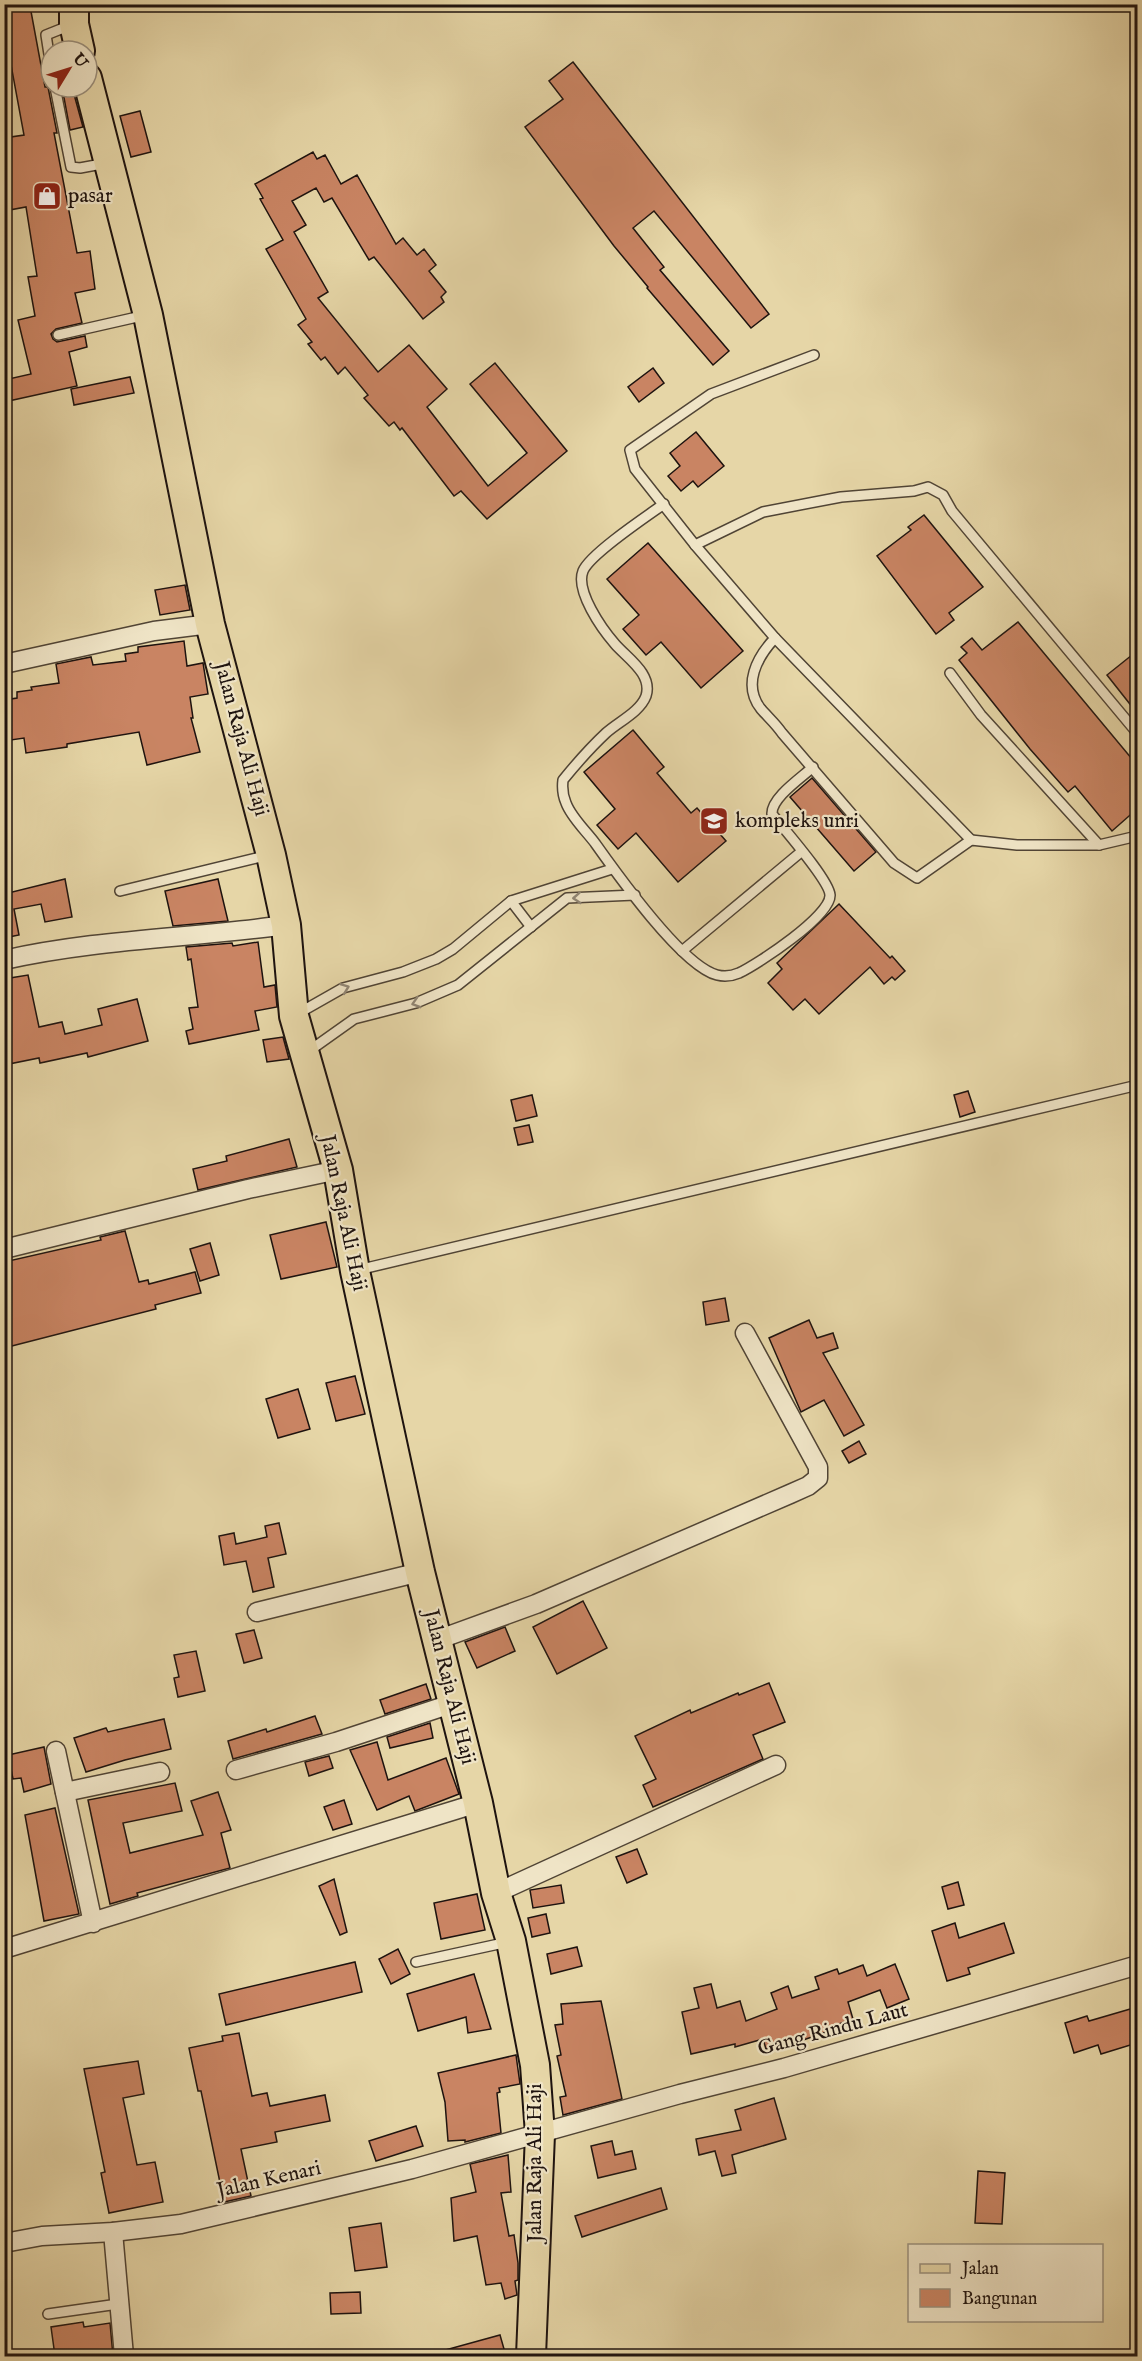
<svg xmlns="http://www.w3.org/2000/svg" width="1142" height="2361" font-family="'IM FELL English',serif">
<rect width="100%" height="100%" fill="#e6d6a7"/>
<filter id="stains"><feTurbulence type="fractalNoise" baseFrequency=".00333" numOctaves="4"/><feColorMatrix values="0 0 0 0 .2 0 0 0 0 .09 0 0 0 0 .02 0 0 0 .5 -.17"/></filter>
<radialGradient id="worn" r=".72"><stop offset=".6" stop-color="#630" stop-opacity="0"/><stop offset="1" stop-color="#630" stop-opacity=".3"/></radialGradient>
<g fill="#c98463" stroke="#1e130f" stroke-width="1.5">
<path d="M 30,6 L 45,87 L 48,87 L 57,133 L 54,133 L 77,253 L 90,251 L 95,289 L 75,293 L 82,323 L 56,329 L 51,334 L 53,339 L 57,342 L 85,336 L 87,347 L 69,352 L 77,386 L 4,402 L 4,380 L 31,374 L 18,320 L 35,316 L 28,277 L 37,276 L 26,207 L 4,211 L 4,190 L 11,189 L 4,138 L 24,135 L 4,27 L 4,11 Z"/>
<path d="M 573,62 L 769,314 L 751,328 L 654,211 L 633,228 L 664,267 L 660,270 L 729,351 L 713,365 L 647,288 L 648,287 L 614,246 L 525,127 L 563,99 L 549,81 Z"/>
<path d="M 62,87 L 72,87 L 83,127 L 70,130 Z"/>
<path d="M 140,111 L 151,152 L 131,157 L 120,116 Z"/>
<path d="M 313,152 L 317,159 L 325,155 L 341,184 L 357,175 L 396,244 L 403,238 L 417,255 L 424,249 L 436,265 L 429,271 L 446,292 L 441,297 L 444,302 L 423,319 L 374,257 L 369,260 L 332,198 L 324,202 L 316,188 L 292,201 L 306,225 L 294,232 L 328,292 L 318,298 L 378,372 L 409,345 L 447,389 L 427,407 L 488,486 L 527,453 L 470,384 L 495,363 L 567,451 L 487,519 L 461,491 L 454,496 L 402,428 L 400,430 L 394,422 L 389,426 L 364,398 L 368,395 L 345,367 L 338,374 L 325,357 L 321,360 L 308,344 L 312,342 L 298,325 L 306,319 L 266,249 L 283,240 L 260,199 L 263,198 L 255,184 Z"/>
<path d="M 653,368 L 664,383 L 639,402 L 628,387 Z"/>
<path d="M 130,377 L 134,393 L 74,405 L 71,389 Z"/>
<path d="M 696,432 L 724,466 L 698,487 L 693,481 L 681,491 L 668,476 L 680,466 L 670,453 Z"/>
<path d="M 924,515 L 983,587 L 949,613 L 954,620 L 936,634 L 877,556 L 911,530 L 908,527 Z"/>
<path d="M 648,543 L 743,651 L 701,688 L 661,642 L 646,655 L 623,629 L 639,615 L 607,579 Z"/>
<path d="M 185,585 L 190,610 L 160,615 L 155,590 Z"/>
<path d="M 1018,622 L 1137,765 L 1137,809 L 1112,831 L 1075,786 L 1068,792 L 1030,749 L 959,660 L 967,653 L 961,647 L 972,638 L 982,650 Z"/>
<path d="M 184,641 L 187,666 L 203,663 L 208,694 L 190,697 L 193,718 L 191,718 L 200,752 L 147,765 L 139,732 L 67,744 L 67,747 L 26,753 L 24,738 L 4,741 L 4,700 L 17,698 L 17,692 L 32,690 L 31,687 L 59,683 L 56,664 L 91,657 L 93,665 L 126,661 L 125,654 L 138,652 L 138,647 Z"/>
<path d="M 1137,651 L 1137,713 L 1107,675 Z"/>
<path d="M 633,730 L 664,767 L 657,773 L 691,813 L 697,808 L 726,841 L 678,882 L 636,833 L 618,849 L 597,825 L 615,809 L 584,772 Z"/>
<path d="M 812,778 L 876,852 L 854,871 L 790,797 Z"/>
<path d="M 65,879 L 72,917 L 45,922 L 41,904 L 14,909 L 19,935 L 4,938 L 4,894 Z"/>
<path d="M 218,879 L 228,921 L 173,926 L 165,891 Z"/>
<path d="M 839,904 L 890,958 L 892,956 L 905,971 L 895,980 L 892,977 L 884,984 L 870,967 L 819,1014 L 805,999 L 793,1010 L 768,983 L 782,969 L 777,963 Z"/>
<path d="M 258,942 L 264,987 L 275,985 L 277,1007 L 255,1011 L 259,1030 L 189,1044 L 186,1031 L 193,1029 L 189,1008 L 198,1007 L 191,959 L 188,960 L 186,947 L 232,943 L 233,946 Z"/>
<path d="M 28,975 L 39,1027 L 62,1022 L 65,1034 L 102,1025 L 98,1009 L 137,999 L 148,1041 L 88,1057 L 87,1053 L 40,1063 L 39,1058 L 4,1065 L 4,979 Z"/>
<path d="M 283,1037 L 289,1059 L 267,1062 L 263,1040 Z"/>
<path d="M 968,1091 L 975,1112 L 960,1117 L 954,1095 Z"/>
<path d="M 532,1095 L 537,1116 L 516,1121 L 511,1100 Z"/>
<path d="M 529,1125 L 533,1142 L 518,1145 L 514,1128 Z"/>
<path d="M 289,1139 L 297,1167 L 198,1190 L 193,1169 L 227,1161 L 226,1156 Z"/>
<path d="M 326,1222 L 337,1267 L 281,1279 L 270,1235 Z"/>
<path d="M 125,1231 L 139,1282 L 148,1280 L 149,1284 L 195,1272 L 201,1293 L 155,1305 L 156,1309 L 4,1348 L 4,1262 L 101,1240 L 100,1237 Z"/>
<path d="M 210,1243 L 219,1275 L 200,1281 L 190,1249 Z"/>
<path d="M 725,1298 L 729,1321 L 706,1325 L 703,1302 Z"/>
<path d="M 809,1320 L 817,1338 L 833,1333 L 838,1348 L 823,1353 L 864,1425 L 844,1436 L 824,1400 L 801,1412 L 769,1338 Z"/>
<path d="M 355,1376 L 365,1414 L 336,1421 L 326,1383 Z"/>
<path d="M 298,1389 L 310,1429 L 278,1438 L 266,1399 Z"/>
<path d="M 859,1441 L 866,1454 L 849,1463 L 842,1451 Z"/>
<path d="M 279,1523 L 286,1554 L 268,1558 L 274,1587 L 253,1592 L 246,1561 L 224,1565 L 219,1536 L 234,1533 L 236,1544 L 267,1537 L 265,1526 Z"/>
<path d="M 583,1601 L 607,1648 L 557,1674 L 533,1627 Z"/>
<path d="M 505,1627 L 515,1651 L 477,1668 L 465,1642 Z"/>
<path d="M 254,1630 L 262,1658 L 244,1663 L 236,1634 Z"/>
<path d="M 196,1651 L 205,1691 L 178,1697 L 174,1678 L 179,1677 L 174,1655 Z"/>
<path d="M 769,1683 L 785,1722 L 753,1735 L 763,1759 L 653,1807 L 643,1785 L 656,1779 L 635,1736 L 690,1710 L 691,1713 L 738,1693 L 739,1695 Z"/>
<path d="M 426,1684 L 431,1699 L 385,1714 L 380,1700 Z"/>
<path d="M 315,1716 L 322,1734 L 233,1759 L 228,1741 L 266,1729 L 267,1732 Z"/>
<path d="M 164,1719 L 171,1749 L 125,1760 L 86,1772 L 74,1738 L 106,1728 L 108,1732 Z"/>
<path d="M 430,1723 L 433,1738 L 390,1748 L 387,1737 Z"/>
<path d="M 377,1742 L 388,1780 L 446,1758 L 459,1794 L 415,1811 L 409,1796 L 377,1810 L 350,1750 Z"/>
<path d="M 44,1747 L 51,1784 L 24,1792 L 21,1778 L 13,1779 L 8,1755 Z"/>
<path d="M 329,1756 L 333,1768 L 309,1776 L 305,1762 Z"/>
<path d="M 175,1783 L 182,1811 L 123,1823 L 130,1853 L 203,1835 L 191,1801 L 218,1792 L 231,1830 L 221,1833 L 230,1868 L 137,1893 L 138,1896 L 110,1904 L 88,1800 Z"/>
<path d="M 344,1800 L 352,1824 L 333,1830 L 324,1807 Z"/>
<path d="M 55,1808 L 79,1914 L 44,1921 L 25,1815 Z"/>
<path d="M 637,1849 L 647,1874 L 627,1883 L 616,1857 Z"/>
<path d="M 334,1879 L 347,1932 L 340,1935 L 319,1886 Z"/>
<path d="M 958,1882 L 964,1905 L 948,1909 L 942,1887 Z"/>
<path d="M 561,1885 L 564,1903 L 533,1908 L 530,1890 Z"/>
<path d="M 477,1894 L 485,1930 L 441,1939 L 434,1903 Z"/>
<path d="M 546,1914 L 550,1933 L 532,1937 L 528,1918 Z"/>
<path d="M 955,1923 L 959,1938 L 1004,1923 L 1014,1953 L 968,1968 L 970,1974 L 947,1981 L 932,1931 Z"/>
<path d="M 577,1947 L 582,1966 L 551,1974 L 547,1954 Z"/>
<path d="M 398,1949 L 410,1974 L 391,1984 L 379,1959 Z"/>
<path d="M 355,1962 L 362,1992 L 226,2025 L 219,1994 Z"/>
<path d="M 895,1964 L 909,1999 L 887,2008 L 880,1990 L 848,2002 L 853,2019 L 825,2029 L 826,2032 L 789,2045 L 788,2041 L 766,2049 L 763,2039 L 735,2047 L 735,2044 L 691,2054 L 682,2012 L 699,2008 L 694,1988 L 711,1984 L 717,2008 L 740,2001 L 746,2021 L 777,2009 L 771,1993 L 788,1986 L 792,1998 L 819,1989 L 815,1977 L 837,1969 L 839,1974 L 863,1965 L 867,1976 Z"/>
<path d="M 474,1974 L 491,2029 L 468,2033 L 466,2017 L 418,2031 L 407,1994 Z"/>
<path d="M 601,2001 L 622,2099 L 563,2115 L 560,2097 L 566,2096 L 557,2056 L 561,2055 L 555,2025 L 563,2024 L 561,2004 Z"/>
<path d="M 1137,2007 L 1137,2043 L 1101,2054 L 1098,2045 L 1074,2053 L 1065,2023 L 1087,2016 L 1089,2021 Z"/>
<path d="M 239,2033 L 252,2096 L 267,2093 L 270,2106 L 325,2095 L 330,2121 L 275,2132 L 277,2142 L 241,2149 L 251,2196 L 224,2202 L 201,2091 L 198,2091 L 189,2048 L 223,2041 L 222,2036 Z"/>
<path d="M 516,2055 L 520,2084 L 499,2088 L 500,2092 L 497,2093 L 501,2133 L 465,2142 L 465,2140 L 448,2141 L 445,2102 L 438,2073 Z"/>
<path d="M 138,2061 L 144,2094 L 123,2098 L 137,2165 L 155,2162 L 163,2202 L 109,2213 L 101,2173 L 105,2172 L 84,2069 Z"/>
<path d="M 774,2098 L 786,2139 L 732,2155 L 736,2173 L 722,2176 L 715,2151 L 699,2155 L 696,2139 L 741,2130 L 735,2110 Z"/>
<path d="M 416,2126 L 423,2146 L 376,2161 L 369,2141 Z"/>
<path d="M 612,2141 L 615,2155 L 632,2151 L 636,2169 L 598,2178 L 591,2146 Z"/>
<path d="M 508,2155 L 511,2192 L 501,2193 L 509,2236 L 514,2235 L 518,2263 L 518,2280 L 515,2281 L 517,2295 L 505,2299 L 501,2283 L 486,2285 L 477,2236 L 454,2241 L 451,2198 L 476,2192 L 470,2164 Z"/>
<path d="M 978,2171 L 1005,2173 L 1002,2224 L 975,2223 Z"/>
<path d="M 661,2188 L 667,2209 L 582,2237 L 575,2216 Z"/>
<path d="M 381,2223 L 387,2267 L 355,2271 L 349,2228 Z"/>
<path d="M 360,2292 L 361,2313 L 331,2314 L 330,2293 Z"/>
<path d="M 83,2322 L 84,2327 L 110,2323 L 113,2356 L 55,2356 L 51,2327 Z"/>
<path d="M 500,2335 L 506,2356 L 439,2356 L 438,2352 Z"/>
</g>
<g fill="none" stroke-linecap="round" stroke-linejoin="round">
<g stroke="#504435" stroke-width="12">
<g id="service">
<path d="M 51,67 L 46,35 L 71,25"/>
<path d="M 55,87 L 71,167 L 80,168 L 107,163"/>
<path d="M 58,335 L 146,315"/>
<path d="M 814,355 L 711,394 L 630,450 L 635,469 L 695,545 L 775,638 C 757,657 742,685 761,709 C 768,717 776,724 782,733 L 894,863 L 917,878 L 971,840 L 1017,845 L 1099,845 L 1133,837 L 1138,834"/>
<path d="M 664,504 C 647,516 590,554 583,571 C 575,591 602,629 615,644 C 627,658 653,674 646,696 C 640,712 618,722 606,733 C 591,747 576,764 563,780 C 562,788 563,796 566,803 C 571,817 586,831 595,843 C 617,874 682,966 717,975 C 725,977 732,976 739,973 C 758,964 831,916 830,895 C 829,880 783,828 772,814 C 771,798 801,778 813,767"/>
<path d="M 695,545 L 763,512 L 841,497 L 914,491 L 928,487 L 943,495 L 952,511 L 1138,734"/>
<path d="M 775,638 L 971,840"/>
<path d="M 950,673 L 981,715 L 1099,845"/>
<path d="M 120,891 L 269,855"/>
<path d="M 511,901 L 531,927"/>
<path d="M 682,951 L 801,852"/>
<path d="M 299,1013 L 343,988 L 403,972 L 436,959 L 453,949 L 511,901 L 612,869"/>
<path d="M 309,1051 L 354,1019 L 416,1003 L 458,985 L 567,898 L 635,895"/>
<path d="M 358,1270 L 1138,1085"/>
<path d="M 416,1962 L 508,1942"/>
<path d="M 48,2314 L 118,2304"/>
</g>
</g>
<g stroke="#504435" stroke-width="21">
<g id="minor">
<path d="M 4,664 L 154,631 L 210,624"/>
<path d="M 4,960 C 96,939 194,938 286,925"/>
<path d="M 4,1249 L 248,1189 L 338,1170"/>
<path d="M 257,1612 L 420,1572"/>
<path d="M 437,1640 L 536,1604 L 790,1494 L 808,1486 L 818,1478 L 818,1467 L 745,1333"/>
<path d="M 56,1751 L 93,1923"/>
<path d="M 236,1770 L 336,1742 L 454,1703"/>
<path d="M 65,1792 L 160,1772"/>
<path d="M 496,1893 L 776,1765"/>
<path d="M 4,1949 L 478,1803"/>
<path d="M 113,2232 L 124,2356"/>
<path d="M 4,2243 L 42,2236 L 113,2232 L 181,2224 L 412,2169 L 680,2094 L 784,2068 L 1138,1965"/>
</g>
</g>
<g stroke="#1e130f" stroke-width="32">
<g id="primary">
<path d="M 74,4 L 74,24 L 80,51"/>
<path d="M 87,78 L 148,315 L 210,624 L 271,855 L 286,925 L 294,1016 L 338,1170 L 355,1271 L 420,1572 L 478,1803 L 496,1893 L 511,1941 L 535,2065 L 540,2134 L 531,2356"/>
</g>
</g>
<use href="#service" stroke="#efe4c6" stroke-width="9"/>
<use href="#minor" stroke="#efe4c6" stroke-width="18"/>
<use href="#primary" stroke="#e6d6a7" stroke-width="28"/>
</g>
<defs><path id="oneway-chevron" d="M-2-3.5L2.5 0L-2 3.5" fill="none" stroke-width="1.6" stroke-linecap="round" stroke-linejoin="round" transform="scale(1.5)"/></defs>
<g stroke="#918674">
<use href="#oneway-chevron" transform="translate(577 898) rotate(176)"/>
<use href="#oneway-chevron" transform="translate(345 988) rotate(-21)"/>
<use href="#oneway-chevron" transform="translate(416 1003) rotate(163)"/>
</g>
<defs>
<g id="shop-square" transform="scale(1.5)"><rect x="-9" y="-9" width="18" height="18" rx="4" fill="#8f2418" stroke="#efe4c6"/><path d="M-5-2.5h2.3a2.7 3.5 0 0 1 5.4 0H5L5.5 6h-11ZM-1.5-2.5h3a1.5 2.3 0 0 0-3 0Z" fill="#fff"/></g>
<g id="university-square" transform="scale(1.5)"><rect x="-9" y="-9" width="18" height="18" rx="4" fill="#8f2418" stroke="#efe4c6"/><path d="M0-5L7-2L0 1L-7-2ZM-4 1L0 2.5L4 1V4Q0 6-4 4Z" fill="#fff"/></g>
</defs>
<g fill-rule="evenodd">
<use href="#shop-square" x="47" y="196"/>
<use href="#university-square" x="714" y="821"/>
</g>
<g text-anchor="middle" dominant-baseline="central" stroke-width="4.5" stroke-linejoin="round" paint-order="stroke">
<g font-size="21" fill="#1e130f" stroke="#efe4c6" text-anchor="start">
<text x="68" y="196">pasar</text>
<text x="735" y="821">kompleks unri</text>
</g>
<g font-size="21" fill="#1e130f" stroke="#efe4c6">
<text transform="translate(241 739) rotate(75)">Jalan Raja Ali Haji</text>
<text transform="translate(343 1213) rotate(78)">Jalan Raja Ali Haji</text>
<text transform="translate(449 1687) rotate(76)">Jalan Raja Ali Haji</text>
<text transform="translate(833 2030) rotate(-15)">Gang Rindu Laut</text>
<text transform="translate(535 2163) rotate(-90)">Jalan Raja Ali Haji</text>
<text transform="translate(269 2180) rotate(-13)">Jalan Kenari</text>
</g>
</g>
<rect width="1142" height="2361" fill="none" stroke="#e6d6a7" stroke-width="24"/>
<rect x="6" y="6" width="1130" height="2349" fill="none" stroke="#1e130f" stroke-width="3"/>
<rect x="12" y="12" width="1118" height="2337" fill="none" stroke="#1e130f" stroke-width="1.5"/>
<rect x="908" y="2244" width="195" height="78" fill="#efe4c6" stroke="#9b907d" stroke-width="1.5"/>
<rect x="920" y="2264" width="30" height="9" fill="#e6d6a7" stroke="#9b907d" stroke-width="1.5"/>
<text x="962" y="2274" font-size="18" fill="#1e130f">Jalan</text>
<rect x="920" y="2289" width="30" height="18" fill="#c98463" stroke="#9b907d" stroke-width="1.5"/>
<text x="962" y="2304" font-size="18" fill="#1e130f">Bangunan</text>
<g transform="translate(69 69) rotate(52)"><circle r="28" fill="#efe4c6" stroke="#9b907d" stroke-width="1.5"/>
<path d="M0-4.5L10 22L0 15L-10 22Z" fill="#8f2418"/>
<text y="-9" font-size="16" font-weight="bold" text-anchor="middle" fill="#1e130f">U</text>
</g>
<rect width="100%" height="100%" filter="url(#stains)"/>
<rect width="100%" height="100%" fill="url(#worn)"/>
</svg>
